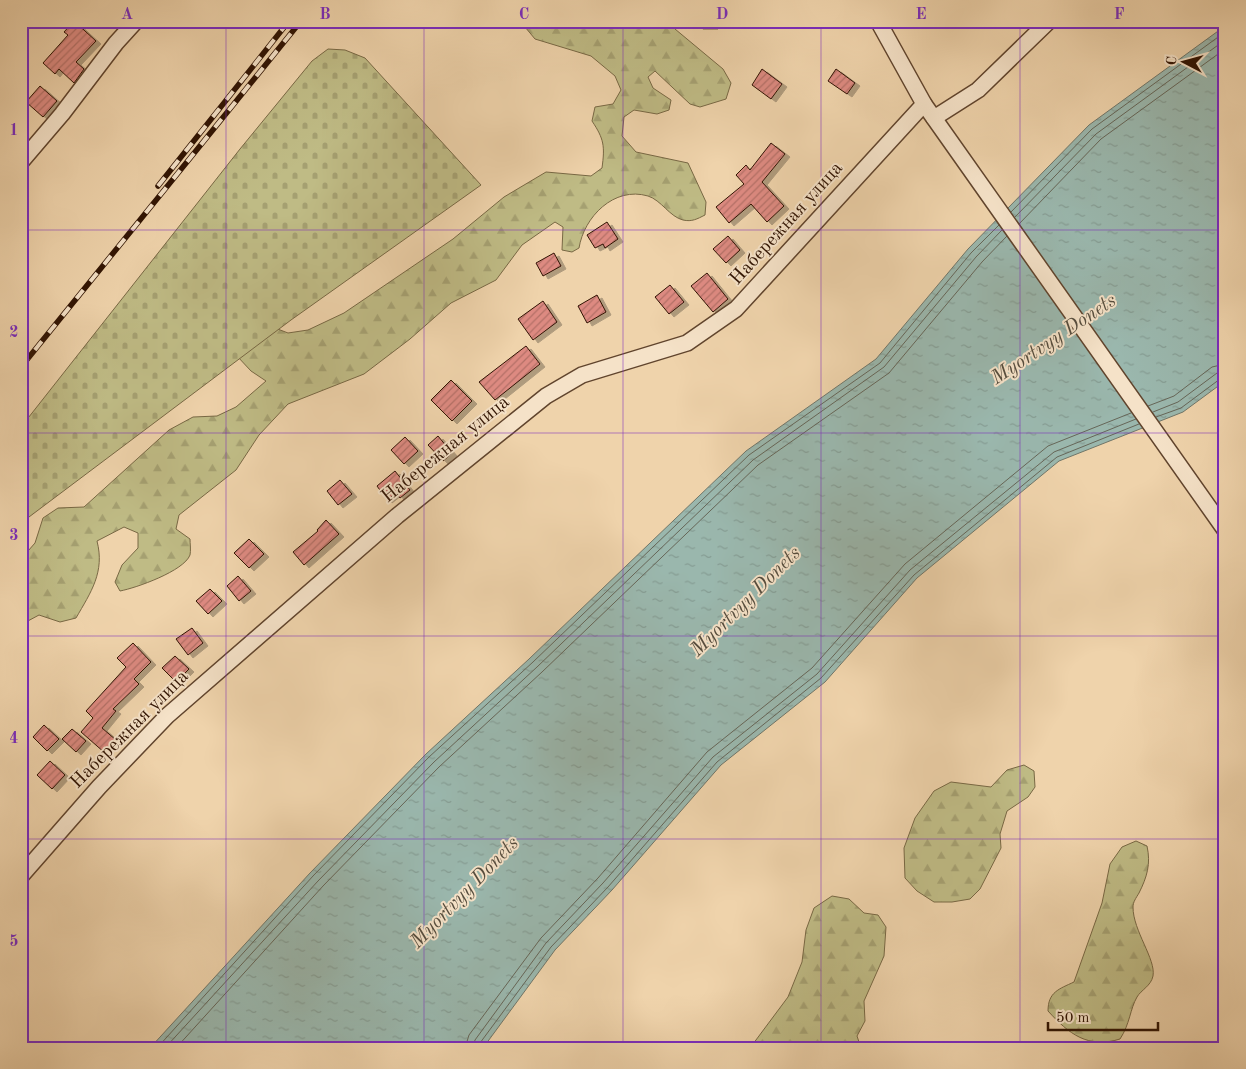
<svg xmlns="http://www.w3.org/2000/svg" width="1246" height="1069" font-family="'Old Standard TT',serif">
<defs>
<pattern id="forest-firs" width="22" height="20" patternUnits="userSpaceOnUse" patternTransform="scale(1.25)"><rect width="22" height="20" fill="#bfbb85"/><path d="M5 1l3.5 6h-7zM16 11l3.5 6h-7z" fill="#a5a071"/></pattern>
<pattern id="cemetery-stones" width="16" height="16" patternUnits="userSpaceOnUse" patternTransform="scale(1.25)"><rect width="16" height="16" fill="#bfbb85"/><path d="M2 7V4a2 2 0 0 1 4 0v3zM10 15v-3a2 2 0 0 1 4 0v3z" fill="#a5a071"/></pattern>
<pattern id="water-ripples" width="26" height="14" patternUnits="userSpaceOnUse" patternTransform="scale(1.25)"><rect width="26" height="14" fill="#9ab7ad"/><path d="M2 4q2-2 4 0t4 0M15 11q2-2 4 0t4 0" fill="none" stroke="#859c93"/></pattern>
<pattern id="building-hatch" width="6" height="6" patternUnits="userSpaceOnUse" patternTransform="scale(1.25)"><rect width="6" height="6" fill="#dd8a81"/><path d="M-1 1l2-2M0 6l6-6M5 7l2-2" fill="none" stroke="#b47067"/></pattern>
<filter id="shadow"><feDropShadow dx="5" dy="3" stdDeviation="0" flood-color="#0004"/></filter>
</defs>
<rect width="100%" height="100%" fill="#efd3ab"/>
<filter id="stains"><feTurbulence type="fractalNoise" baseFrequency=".004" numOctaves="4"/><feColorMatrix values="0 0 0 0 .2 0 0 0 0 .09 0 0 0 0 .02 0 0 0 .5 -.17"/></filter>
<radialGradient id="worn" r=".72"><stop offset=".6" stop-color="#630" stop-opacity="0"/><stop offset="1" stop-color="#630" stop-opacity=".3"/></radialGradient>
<g fill="url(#forest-firs)" stroke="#786844">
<path d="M 520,21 L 675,21 L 675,29 L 723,69 L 731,83 L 726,99 L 700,107 L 690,104 L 655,71 L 648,77 L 653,88 L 671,100 L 669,110 L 657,114 L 634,110 L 624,117 L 622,136 L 636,152 L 688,163 L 706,202 L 705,215 C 697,219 692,222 683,220 C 670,217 661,200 648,196 C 614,186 584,217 579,248 L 572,252 L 562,250 L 563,227 L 555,222 L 522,245 L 496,280 L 451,303 L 410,339 L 364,374 L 288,404 L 259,435 L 236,470 L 179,515 L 176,529 L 190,539 C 190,543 191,551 190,555 C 184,571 136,588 120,591 L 115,582 L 122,565 L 138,548 L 138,533 L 124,527 L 97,541 C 105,572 91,592 76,618 L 60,622 L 39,615 L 26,622 L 21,629 L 21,559 L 35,543 L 43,518 L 58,508 L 84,507 L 169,430 L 193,417 L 217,416 L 236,407 L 266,381 L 251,371 L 237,356 L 270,326 L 288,333 L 308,330 L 344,313 L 453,239 L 504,197 L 546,172 L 591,176 L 602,168 C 605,146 604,139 592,121 L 595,107 L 613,104 L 621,90 L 615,76 L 591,56 L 535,39 Z"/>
<path d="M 694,21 L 723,21 L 718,29 L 703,29 Z"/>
<path d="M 1024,765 L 1034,771 L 1035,787 L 1028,797 L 1007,811 L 1000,834 L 1001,848 L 980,889 L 970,899 L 952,902 L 934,902 L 917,891 L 905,878 L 904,848 L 915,818 L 934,791 L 951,782 L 991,787 L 1007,770 Z"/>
<path d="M 1136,841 L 1147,846 C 1151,864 1147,877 1139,893 C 1136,898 1133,902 1133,907 C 1133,931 1156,959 1153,976 C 1151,986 1141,990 1137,997 C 1130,1009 1130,1024 1120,1039 C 1088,1049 1069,1034 1048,1011 C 1048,992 1059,989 1074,982 L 1102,903 L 1110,864 L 1122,847 Z"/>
<path d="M 832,896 L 849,899 L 864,913 L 878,915 L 886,927 L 884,956 L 864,1001 L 865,1021 L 857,1036 L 861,1048 L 750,1048 L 788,997 L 802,962 L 806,930 L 814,908 Z"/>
</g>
<path fill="url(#cemetery-stones)" stroke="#786844" d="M 328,49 L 345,50 L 365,58 L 481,185 L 291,320 L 21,523 L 21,427 L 240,149 L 312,61 Z"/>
<path fill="url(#water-ripples)" stroke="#707669" d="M 1225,26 L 1225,381 L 1183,412 L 1059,461 L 917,578 L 825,682 L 721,765 L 612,890 L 555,950 L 483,1048 L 150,1048 L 310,873 L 426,754 L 529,659 L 746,451 L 876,359 L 968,249 L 1089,125 Z"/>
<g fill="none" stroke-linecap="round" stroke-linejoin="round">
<g stroke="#666658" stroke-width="1">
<path d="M 1011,212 L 1092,129 L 1225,32"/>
<path d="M 1015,217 L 1096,134 L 1225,40"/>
<path d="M 1019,224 L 1101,139 L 1225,49"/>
<path d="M 1148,406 L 1174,396 L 1212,367 L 1225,364"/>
<path d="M 1153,412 L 1178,402 L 1217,373 L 1225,371"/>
<path d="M 1156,417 L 1181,408 L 1220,379 L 1225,378"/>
<path d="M 157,1048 L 313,876 L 429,757 L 533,662 L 749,455 L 880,363 L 971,253 L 999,225"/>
<path d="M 165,1048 L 318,881 L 434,762 L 537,667 L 753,460 L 884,367 L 976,257 L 1002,230"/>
<path d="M 176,1048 L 323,886 L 439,767 L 542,672 L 758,465 L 889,373 L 982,262 L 1007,236"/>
<path d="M 465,1048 L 469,1035 L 541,938 L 598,878 L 707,752 L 812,668 L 905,564 L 1048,446 L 1131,413"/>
<path d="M 473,1048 L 475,1040 L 546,943 L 603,883 L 713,757 L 817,674 L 910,570 L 1054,452 L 1136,419"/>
<path d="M 479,1048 L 480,1043 L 551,947 L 608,887 L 717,762 L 821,678 L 914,575 L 1057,457 L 1139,424"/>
</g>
</g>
<g fill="url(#building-hatch)" stroke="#311403" filter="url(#shadow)">
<path d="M 74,21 L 96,41 L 76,62 L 84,69 L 74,83 L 59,69 L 55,74 L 43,63 L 68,35 L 64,32 Z"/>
<path d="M 762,69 L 782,84 L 771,99 L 752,85 Z"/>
<path d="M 836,69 L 855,83 L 847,94 L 828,81 Z"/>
<path d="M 40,86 L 57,101 L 43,117 L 26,102 Z"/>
<path d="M 771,143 L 785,154 L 762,182 L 784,206 L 767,222 L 751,204 L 729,223 L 716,207 L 744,184 L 736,175 L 746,165 L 750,170 Z"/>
<path d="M 607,222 L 618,239 L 605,248 L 603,244 L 595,248 L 587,235 Z"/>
<path d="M 728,236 L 740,250 L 726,263 L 713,249 Z"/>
<path d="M 554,253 L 561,266 L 543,276 L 536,263 Z"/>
<path d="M 707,273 L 728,299 L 713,312 L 691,286 Z"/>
<path d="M 670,285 L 684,302 L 669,314 L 655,297 Z"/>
<path d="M 597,295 L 606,312 L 587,323 L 578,306 Z"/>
<path d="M 543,301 L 557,322 L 533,340 L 518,319 Z"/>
<path d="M 526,346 L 540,364 L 495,400 L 479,382 Z"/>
<path d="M 451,380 L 472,401 L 452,421 L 431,400 Z"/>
<path d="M 438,436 L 452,453 L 443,461 L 428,445 Z"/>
<path d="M 405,437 L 418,451 L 404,464 L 391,450 Z"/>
<path d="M 395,471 L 410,490 L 400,498 L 396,493 L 387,500 L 377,486 Z"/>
<path d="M 340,480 L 352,494 L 338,505 L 327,491 Z"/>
<path d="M 326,520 L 339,534 L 304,565 L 293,552 L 318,531 L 317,530 Z"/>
<path d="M 249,539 L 264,554 L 249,568 L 234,553 Z"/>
<path d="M 238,576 L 251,591 L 239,601 L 227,586 Z"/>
<path d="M 210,589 L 222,601 L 208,614 L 196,601 Z"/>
<path d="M 192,628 L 203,643 L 188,655 L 176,639 Z"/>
<path d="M 133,643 L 151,662 L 134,679 L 139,684 L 113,709 L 116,711 L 102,728 L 116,740 L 105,753 L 81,732 L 93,718 L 86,711 L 126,667 L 117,658 Z"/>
<path d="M 175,656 L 189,669 L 176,682 L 162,668 Z"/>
<path d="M 44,725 L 59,739 L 47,751 L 33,737 Z"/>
<path d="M 72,729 L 86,741 L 76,752 L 62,739 Z"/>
<path d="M 50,761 L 65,775 L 52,789 L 37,775 Z"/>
</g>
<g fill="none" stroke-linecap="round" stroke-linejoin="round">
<g stroke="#60442d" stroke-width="18">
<g id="minor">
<path d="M 878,21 L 924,104 L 1225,530"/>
<path d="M 934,118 L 978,90 L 1049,21"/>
<path d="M 21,162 L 62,114 L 116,43 L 136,21"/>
<path d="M 21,876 L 99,787 L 167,716 L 397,516 L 546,396 L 582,375 L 687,343 L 736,309 L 924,104"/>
</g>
</g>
<use href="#minor" stroke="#f5e2c8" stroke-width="15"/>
<g stroke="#311403" stroke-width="5.5">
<g id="rail">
<path d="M 158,186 L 289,21"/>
<path d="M 21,367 L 301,21"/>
</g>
</g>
<use href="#rail" stroke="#f5e2c8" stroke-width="4" stroke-dasharray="11" stroke-linecap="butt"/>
</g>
<path fill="none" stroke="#7b2cbf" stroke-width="1" stroke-opacity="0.55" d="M 226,21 L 226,1048M 424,21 L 424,1048M 623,21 L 623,1048M 821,21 L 821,1048M 1020,21 L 1020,1048M 21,230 L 1225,230M 21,433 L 1225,433M 21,636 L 1225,636M 21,839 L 1225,839"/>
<g text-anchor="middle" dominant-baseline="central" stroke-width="4" stroke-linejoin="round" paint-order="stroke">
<g font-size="19" fill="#311403" stroke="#f5e2c8">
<text transform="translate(787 224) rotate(-48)">Набережная улица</text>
<text transform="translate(446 450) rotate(-39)">Набережная улица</text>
<text transform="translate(130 730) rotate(-45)">Набережная улица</text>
</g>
<g font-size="20" font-style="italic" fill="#564d3e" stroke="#f5e2c8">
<text transform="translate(1054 340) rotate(-34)">Myortvyy Donets</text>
<text transform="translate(746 602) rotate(-45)">Myortvyy Donets</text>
<text transform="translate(465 893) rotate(-46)">Myortvyy Donets</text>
</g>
</g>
<rect width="1246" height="1069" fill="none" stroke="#efd3ab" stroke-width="55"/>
<g transform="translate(1184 62) rotate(276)" stroke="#f5e2c8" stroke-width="4" paint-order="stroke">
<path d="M0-4L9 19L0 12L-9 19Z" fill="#311403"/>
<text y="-8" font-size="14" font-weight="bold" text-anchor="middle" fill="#311403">С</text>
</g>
<path d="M1048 1022v8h110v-8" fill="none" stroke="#311403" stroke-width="2.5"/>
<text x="1056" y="1022" font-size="15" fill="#311403" stroke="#f5e2c8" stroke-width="4" paint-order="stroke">50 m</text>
<rect x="28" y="28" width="1190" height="1014" fill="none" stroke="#7b2cbf" stroke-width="2"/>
<g font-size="16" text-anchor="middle" font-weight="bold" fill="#7b2cbf">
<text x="127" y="19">A</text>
<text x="325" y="19">B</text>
<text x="524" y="19">C</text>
<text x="722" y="19">D</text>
<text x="921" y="19">E</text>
<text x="1119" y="19">F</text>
<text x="14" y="135">1</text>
<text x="14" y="337">2</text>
<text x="14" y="540">3</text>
<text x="14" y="743">4</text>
<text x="14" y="946">5</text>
</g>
<rect width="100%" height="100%" filter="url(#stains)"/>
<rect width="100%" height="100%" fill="url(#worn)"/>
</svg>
